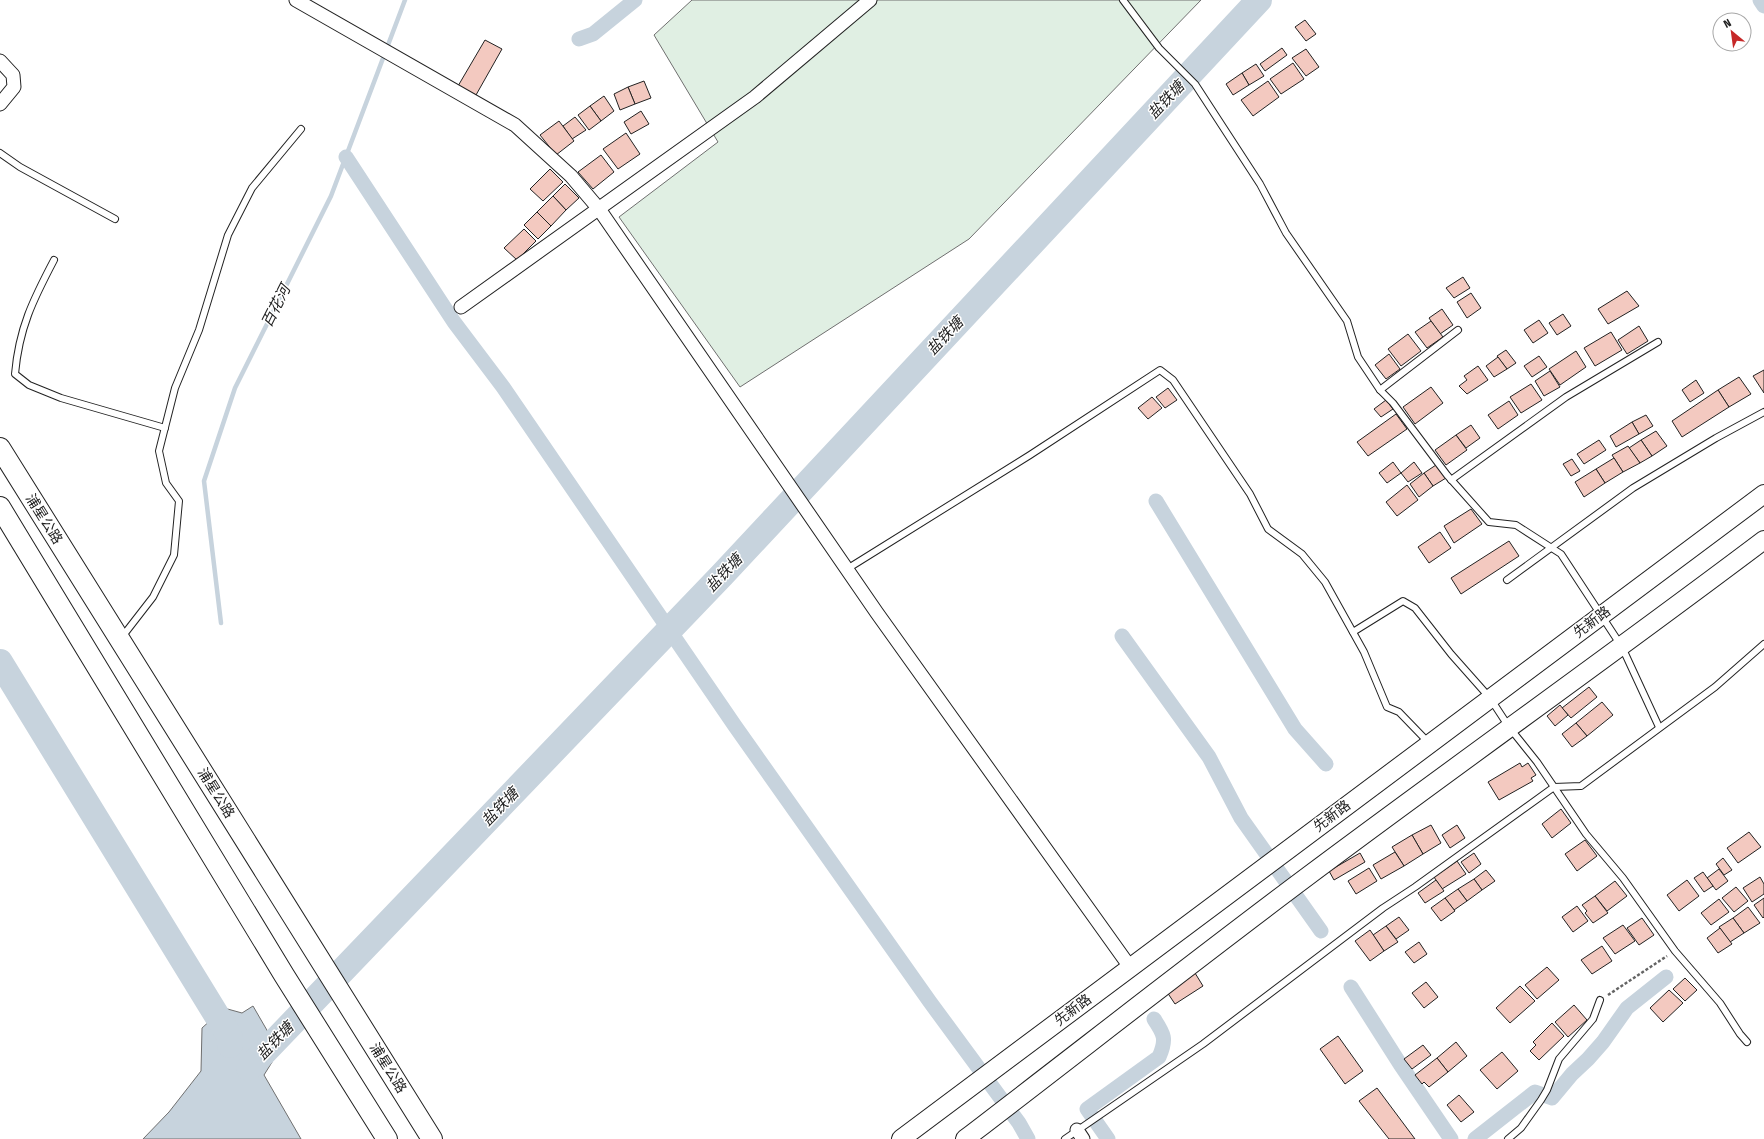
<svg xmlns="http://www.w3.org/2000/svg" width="1764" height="1139" font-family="'Fira Sans Condensed','Noto Sans SC',sans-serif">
<rect width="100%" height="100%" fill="#fff"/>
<path fill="#e0efe3" stroke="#6f6f6f" d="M 692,0 L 1201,0 L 969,239 L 740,387 L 619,217 L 718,142 L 654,35 Z"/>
<path fill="#c7d3dd" stroke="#6f6f6f" d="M 253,1006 L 279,1051 L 264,1075 L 301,1139 L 143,1139 L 169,1112 L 201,1071 L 202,1028 L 224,1008 L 242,1013 Z"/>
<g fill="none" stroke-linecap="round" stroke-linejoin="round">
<path stroke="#c7d3dd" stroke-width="4.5" d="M 221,623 L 204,481 L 235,388 L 331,196 L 405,0"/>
<g stroke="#c7d3dd" stroke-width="15">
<path d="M 1760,0 L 1764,6"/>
<path d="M 579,39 L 593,34 L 635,0"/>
<path d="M 346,157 L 454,322 L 503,387 L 735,726 L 930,1002 L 1019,1123 L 1028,1139"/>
<path d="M 1156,501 L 1295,729 L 1326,764"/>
<path d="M 1122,636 L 1209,757 L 1241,818 L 1321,931"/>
<path d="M 1351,987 L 1400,1064 L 1451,1139"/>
<path d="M 1108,1139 L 1087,1109 L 1159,1057 C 1167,1039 1164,1034 1154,1019"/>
<path d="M 1475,1139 L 1535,1092 L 1552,1098 L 1572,1074 L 1588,1059 L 1603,1042 L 1627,1008 L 1666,977"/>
</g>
<g stroke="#c7d3dd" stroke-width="26">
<path d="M 0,662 L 230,1037 L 230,1045"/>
<path d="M 249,1068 L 722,575 L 1259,0"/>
</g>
</g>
<g fill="#f3c9c0" stroke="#222">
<path d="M 1305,20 L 1316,34 L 1306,41 L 1295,27 Z"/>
<path d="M 485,40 L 502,49 L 476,95 L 458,86 Z"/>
<path d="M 1282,48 L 1287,55 L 1265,71 L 1260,64 Z"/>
<path d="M 1306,49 L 1319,67 L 1306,76 L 1292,58 Z"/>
<path d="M 1293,63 L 1304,79 L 1281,94 L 1270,79 Z"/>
<path d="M 1256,64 L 1264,76 L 1249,85 L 1242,73 Z"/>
<path d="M 1242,73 L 1249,85 L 1233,95 L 1226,84 Z"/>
<path d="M 644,81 L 651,98 L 635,104 L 628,87 Z"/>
<path d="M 1268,81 L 1279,97 L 1253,116 L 1241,100 Z"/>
<path d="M 628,87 L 635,104 L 620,110 L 614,94 Z"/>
<path d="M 604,96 L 614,111 L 601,121 L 590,106 Z"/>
<path d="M 590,106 L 601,121 L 589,130 L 578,115 Z"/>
<path d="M 641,111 L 649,124 L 631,134 L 624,122 Z"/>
<path d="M 575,117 L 586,130 L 572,139 L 563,126 Z"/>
<path d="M 559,121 L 574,141 L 556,155 L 540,135 Z"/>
<path d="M 626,133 L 640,154 L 618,169 L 603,149 Z"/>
<path d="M 601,155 L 614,172 L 593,189 L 578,172 Z"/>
<path d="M 550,169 L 563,182 L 543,201 L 530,189 Z"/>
<path d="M 565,184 L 579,198 L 566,210 L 553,196 Z"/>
<path d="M 553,196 L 566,210 L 551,226 L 537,212 Z"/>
<path d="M 537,212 L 551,226 L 538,239 L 524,225 Z"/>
<path d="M 524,229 L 536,241 L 517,260 L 504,248 Z"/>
<path d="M 1463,277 L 1470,288 L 1454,298 L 1446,288 Z"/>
<path d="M 1627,291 L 1639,306 L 1608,324 L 1598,309 Z"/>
<path d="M 1471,293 L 1481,308 L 1467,318 L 1457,302 Z"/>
<path d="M 1442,309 L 1453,325 L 1440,334 L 1429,318 Z"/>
<path d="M 1563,314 L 1571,326 L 1557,335 L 1549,323 Z"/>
<path d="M 1539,320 L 1548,333 L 1533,343 L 1524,330 Z"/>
<path d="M 1431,321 L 1443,337 L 1427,348 L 1415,332 Z"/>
<path d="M 1639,326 L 1648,341 L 1627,354 L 1618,340 Z"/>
<path d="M 1611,332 L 1622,350 L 1595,366 L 1584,348 Z"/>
<path d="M 1408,334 L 1421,351 L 1401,366 L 1388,349 Z"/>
<path d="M 1506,350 L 1516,363 L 1507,369 L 1497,356 Z"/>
<path d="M 1576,351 L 1586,367 L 1560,385 L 1549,369 Z"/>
<path d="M 1389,354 L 1400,369 L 1386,379 L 1375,365 Z"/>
<path d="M 1539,356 L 1547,367 L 1532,377 L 1524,366 Z"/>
<path d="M 1498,357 L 1507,369 L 1494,377 L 1486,366 Z"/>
<path d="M 1478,366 L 1488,380 L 1467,394 L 1459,386 L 1467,380 L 1464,376 Z"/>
<path d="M 1764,370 L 1764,393 L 1753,376 Z"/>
<path d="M 1550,371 L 1560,387 L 1544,396 L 1535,381 Z"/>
<path d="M 1739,377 L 1751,394 L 1729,407 L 1718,390 Z"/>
<path d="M 1696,380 L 1704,393 L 1690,402 L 1682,390 Z"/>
<path d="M 1531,384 L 1542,400 L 1521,413 L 1510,397 Z"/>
<path d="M 1431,387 L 1443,403 L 1415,424 L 1403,407 Z"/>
<path d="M 1168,388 L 1177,400 L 1165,408 L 1156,397 Z"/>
<path d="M 1718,390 L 1729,407 L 1682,437 L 1672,421 Z"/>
<path d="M 1152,397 L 1162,408 L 1148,419 L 1138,408 Z"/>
<path d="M 1386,400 L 1393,409 L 1381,417 L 1374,409 Z"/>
<path d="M 1509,401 L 1518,415 L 1498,429 L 1488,415 Z"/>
<path d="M 1396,414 L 1407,429 L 1368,456 L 1357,442 Z"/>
<path d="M 1646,415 L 1653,426 L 1639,434 L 1632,422 Z"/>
<path d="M 1632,422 L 1639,434 L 1616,447 L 1610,436 Z"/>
<path d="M 1471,425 L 1480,438 L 1466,448 L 1456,435 Z"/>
<path d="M 1656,431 L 1667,446 L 1652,456 L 1641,440 Z"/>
<path d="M 1456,435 L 1467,450 L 1446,465 L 1435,450 Z"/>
<path d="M 1599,440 L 1606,450 L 1584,464 L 1577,454 Z"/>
<path d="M 1641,440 L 1652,456 L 1640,463 L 1629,448 Z"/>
<path d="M 1628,446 L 1640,463 L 1623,472 L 1612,455 Z"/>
<path d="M 1614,458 L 1623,472 L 1605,483 L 1596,469 Z"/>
<path d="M 1572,459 L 1580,471 L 1571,476 L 1563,464 Z"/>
<path d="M 1393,462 L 1401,473 L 1387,483 L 1379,473 Z"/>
<path d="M 1414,462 L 1422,473 L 1408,482 L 1401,473 Z"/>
<path d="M 1436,465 L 1446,478 L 1433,486 L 1424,473 Z"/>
<path d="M 1596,469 L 1605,483 L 1584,497 L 1575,482 Z"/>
<path d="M 1424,473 L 1433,486 L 1419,497 L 1410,484 Z"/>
<path d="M 1407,485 L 1418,500 L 1397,516 L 1386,502 Z"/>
<path d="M 1471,509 L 1482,524 L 1454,543 L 1444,526 Z"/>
<path d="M 1440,532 L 1451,548 L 1429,563 L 1418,547 Z"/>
<path d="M 1509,541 L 1519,556 L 1461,594 L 1451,578 Z"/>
<path d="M 1589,687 L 1597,697 L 1571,718 L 1562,708 Z"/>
<path d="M 1602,702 L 1613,715 L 1587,736 L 1576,723 Z"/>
<path d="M 1560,705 L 1568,715 L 1555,726 L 1547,716 Z"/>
<path d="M 1576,723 L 1587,736 L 1572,747 L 1562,734 Z"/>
<path d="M 1520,763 L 1522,767 L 1528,763 L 1536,775 L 1531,778 L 1533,781 L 1499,800 L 1488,782 Z"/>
<path d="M 1561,809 L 1571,823 L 1552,838 L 1542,824 Z"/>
<path d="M 1431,825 L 1441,843 L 1423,854 L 1412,835 Z"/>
<path d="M 1457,825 L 1465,838 L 1450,848 L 1442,835 Z"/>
<path d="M 1749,832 L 1761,847 L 1738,863 L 1727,848 Z"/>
<path d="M 1412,835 L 1423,854 L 1404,866 L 1392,847 Z"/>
<path d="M 1585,840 L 1597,856 L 1577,871 L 1565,854 Z"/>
<path d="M 1395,852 L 1404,866 L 1381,879 L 1373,865 Z"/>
<path d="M 1360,853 L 1365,862 L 1334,880 L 1329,871 Z"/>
<path d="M 1474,853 L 1481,864 L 1469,873 L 1461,862 Z"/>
<path d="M 1723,858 L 1732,870 L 1724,875 L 1716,864 Z"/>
<path d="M 1457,861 L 1466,874 L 1442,889 L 1434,877 Z"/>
<path d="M 1369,868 L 1377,881 L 1356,894 L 1348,881 Z"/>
<path d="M 1719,869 L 1728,881 L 1716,890 L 1707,878 Z"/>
<path d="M 1486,870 L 1495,881 L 1482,890 L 1474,879 Z"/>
<path d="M 1703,872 L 1713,886 L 1704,892 L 1694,878 Z"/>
<path d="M 1760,877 L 1764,884 L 1764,894 L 1752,902 L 1743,888 Z"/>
<path d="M 1474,879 L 1482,890 L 1467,901 L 1458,889 Z"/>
<path d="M 1436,880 L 1444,891 L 1425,903 L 1418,893 Z"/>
<path d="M 1687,880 L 1699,896 L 1679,911 L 1667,895 Z"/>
<path d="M 1615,881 L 1627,896 L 1607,911 L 1595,896 Z"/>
<path d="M 1736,887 L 1748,901 L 1734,912 L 1722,898 Z"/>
<path d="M 1458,889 L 1467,901 L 1454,910 L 1445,898 Z"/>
<path d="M 1595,896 L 1608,913 L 1593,923 L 1585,913 L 1587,911 L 1582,905 Z"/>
<path d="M 1445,898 L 1455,911 L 1441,921 L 1431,908 Z"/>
<path d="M 1764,898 L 1764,917 L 1763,918 L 1754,905 Z"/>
<path d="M 1719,899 L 1729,912 L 1711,925 L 1701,913 Z"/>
<path d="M 1577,906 L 1588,921 L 1573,932 L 1562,917 Z"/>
<path d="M 1748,907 L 1760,923 L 1744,933 L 1733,918 Z"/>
<path d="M 1399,917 L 1409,930 L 1396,939 L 1386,926 Z"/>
<path d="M 1642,918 L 1654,935 L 1639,945 L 1627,928 Z"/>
<path d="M 1733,918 L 1744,933 L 1730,942 L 1719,927 Z"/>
<path d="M 1623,925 L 1635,941 L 1615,954 L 1603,938 Z"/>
<path d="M 1386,926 L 1398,942 L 1384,951 L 1373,935 Z"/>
<path d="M 1720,928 L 1732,944 L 1718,953 L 1707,938 Z"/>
<path d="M 1370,930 L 1384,951 L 1370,961 L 1355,941 Z"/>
<path d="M 1419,942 L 1427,954 L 1414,963 L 1405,952 Z"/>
<path d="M 1602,946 L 1612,961 L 1592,974 L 1581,960 Z"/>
<path d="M 1547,967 L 1559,980 L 1537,999 L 1525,985 Z"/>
<path d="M 1195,973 L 1203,986 L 1175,1004 L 1167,992 Z"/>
<path d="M 1685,978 L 1697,990 L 1685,1001 L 1673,989 Z"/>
<path d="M 1426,982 L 1438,997 L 1424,1008 L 1412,993 Z"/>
<path d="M 1520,986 L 1535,1001 L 1510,1023 L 1496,1008 Z"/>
<path d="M 1669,990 L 1683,1003 L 1663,1022 L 1650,1008 Z"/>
<path d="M 1574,1005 L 1587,1020 L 1568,1037 L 1555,1022 Z"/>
<path d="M 1552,1023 L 1564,1036 L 1539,1060 L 1530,1051 L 1536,1045 L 1533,1042 Z"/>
<path d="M 1338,1036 L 1363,1071 L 1345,1084 L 1320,1049 Z"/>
<path d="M 1456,1042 L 1467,1056 L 1448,1072 L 1437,1058 Z"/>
<path d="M 1423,1045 L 1431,1055 L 1412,1069 L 1404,1059 Z"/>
<path d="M 1502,1052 L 1518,1071 L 1497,1089 L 1480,1070 Z"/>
<path d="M 1437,1058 L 1448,1072 L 1429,1087 L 1424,1082 L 1422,1084 L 1415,1075 Z"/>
<path d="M 1377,1088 L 1415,1139 L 1389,1139 L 1359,1101 Z"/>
<path d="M 1459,1095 L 1474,1112 L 1461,1122 L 1447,1105 Z"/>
</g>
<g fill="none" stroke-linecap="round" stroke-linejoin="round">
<g stroke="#222" stroke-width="8">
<g id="service">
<path d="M 1123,0 L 1159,48 L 1195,84 L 1260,184 L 1286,233 L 1347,321 L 1358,357 L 1380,390 L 1393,403 L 1447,475 L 1489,522 L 1516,525 L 1561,554 L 1622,647 L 1659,727"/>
<path d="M 0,153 L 20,167 L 115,219"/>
<path d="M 54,260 C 33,300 19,328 15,374 L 29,385 L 61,398 L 165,428"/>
<path d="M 1380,390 L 1458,330"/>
<path d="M 1451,480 L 1566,397 L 1658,342"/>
<path d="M 847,569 L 1030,455 L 1160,370 L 1173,380 L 1250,494 L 1268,529 L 1302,554 L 1325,582 L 1364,652 L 1387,707 L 1399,712 L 1428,742"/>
<path d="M 1507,580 L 1633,488 L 1716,438 L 1764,412"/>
<path d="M 1353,632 L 1403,601 L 1415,608 L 1451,654 L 1490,698 L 1509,727 L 1537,762 L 1586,834 L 1623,878 L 1675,951 L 1720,1003 L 1740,1034 L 1747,1042"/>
<path d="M 122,637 L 153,597 L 174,555 L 179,501 L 166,483 L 159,451 L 175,388 L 199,330 L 228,235 L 252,188 L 301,129"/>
<path d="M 1065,1139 L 1203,1044 L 1383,908 L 1415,887 L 1554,787 L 1581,786 L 1715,687 L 1764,644"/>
<path d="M 1508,1139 L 1521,1128 L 1541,1100 L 1547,1090 L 1559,1059 L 1593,1019 L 1600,1000"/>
</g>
</g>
<g stroke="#222" stroke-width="15">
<g id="minor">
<path d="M 296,0 L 515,125 L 571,176 L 599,209 L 877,613 L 1130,967"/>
<path d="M 0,61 L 13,75 L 14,87 L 0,104"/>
<path d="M 461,307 L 755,97 L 870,0"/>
<path d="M 1077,1130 L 1083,1139"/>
</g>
</g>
<g stroke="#222" stroke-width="20">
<g id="secondary">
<path d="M 901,1139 L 1764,494"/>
<path d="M 965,1139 C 1080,1051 1193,962 1308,876 C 1459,763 1613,654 1764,540"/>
</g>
</g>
<g stroke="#222" stroke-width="22">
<g id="primary">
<path d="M 0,448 L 432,1139"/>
<path d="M 0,507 L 284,975 L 387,1139"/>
</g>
</g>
<path stroke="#646464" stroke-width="2.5" stroke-dasharray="3 2" stroke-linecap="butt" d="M 1608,995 L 1667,956"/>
<use href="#service" stroke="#fff" stroke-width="6"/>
<use href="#minor" stroke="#fff" stroke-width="13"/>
<use href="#secondary" stroke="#fff" stroke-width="18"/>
<use href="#primary" stroke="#fff" stroke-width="20"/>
</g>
<g text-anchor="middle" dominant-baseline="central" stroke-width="3" stroke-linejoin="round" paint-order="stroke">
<g font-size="14" fill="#222" stroke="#fff">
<text transform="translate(44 519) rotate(58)">浦星公路</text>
<text transform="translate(1592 622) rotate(-37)">先新路</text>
<text transform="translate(216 793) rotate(58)">浦星公路</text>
<text transform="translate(1332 816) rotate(-37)">先新路</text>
<text transform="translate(1073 1010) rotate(-37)">先新路</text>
<text transform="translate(388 1068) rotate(58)">浦星公路</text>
</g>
<g font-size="15" font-style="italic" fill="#222" stroke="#fff">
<text transform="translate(1166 100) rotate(-47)">盐铁塘</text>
<text transform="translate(276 306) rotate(-63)">百花河</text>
<text transform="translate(945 336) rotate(-47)">盐铁塘</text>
<text transform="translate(724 573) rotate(-47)">盐铁塘</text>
<text transform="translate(500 807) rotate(-46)">盐铁塘</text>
<text transform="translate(275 1041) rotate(-46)">盐铁塘</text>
</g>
</g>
<g transform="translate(1732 32) rotate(331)"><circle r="19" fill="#ffffff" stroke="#a7a7a7"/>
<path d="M0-3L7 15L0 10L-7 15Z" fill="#c62828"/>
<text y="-6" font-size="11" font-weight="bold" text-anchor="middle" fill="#222222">N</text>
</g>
</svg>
